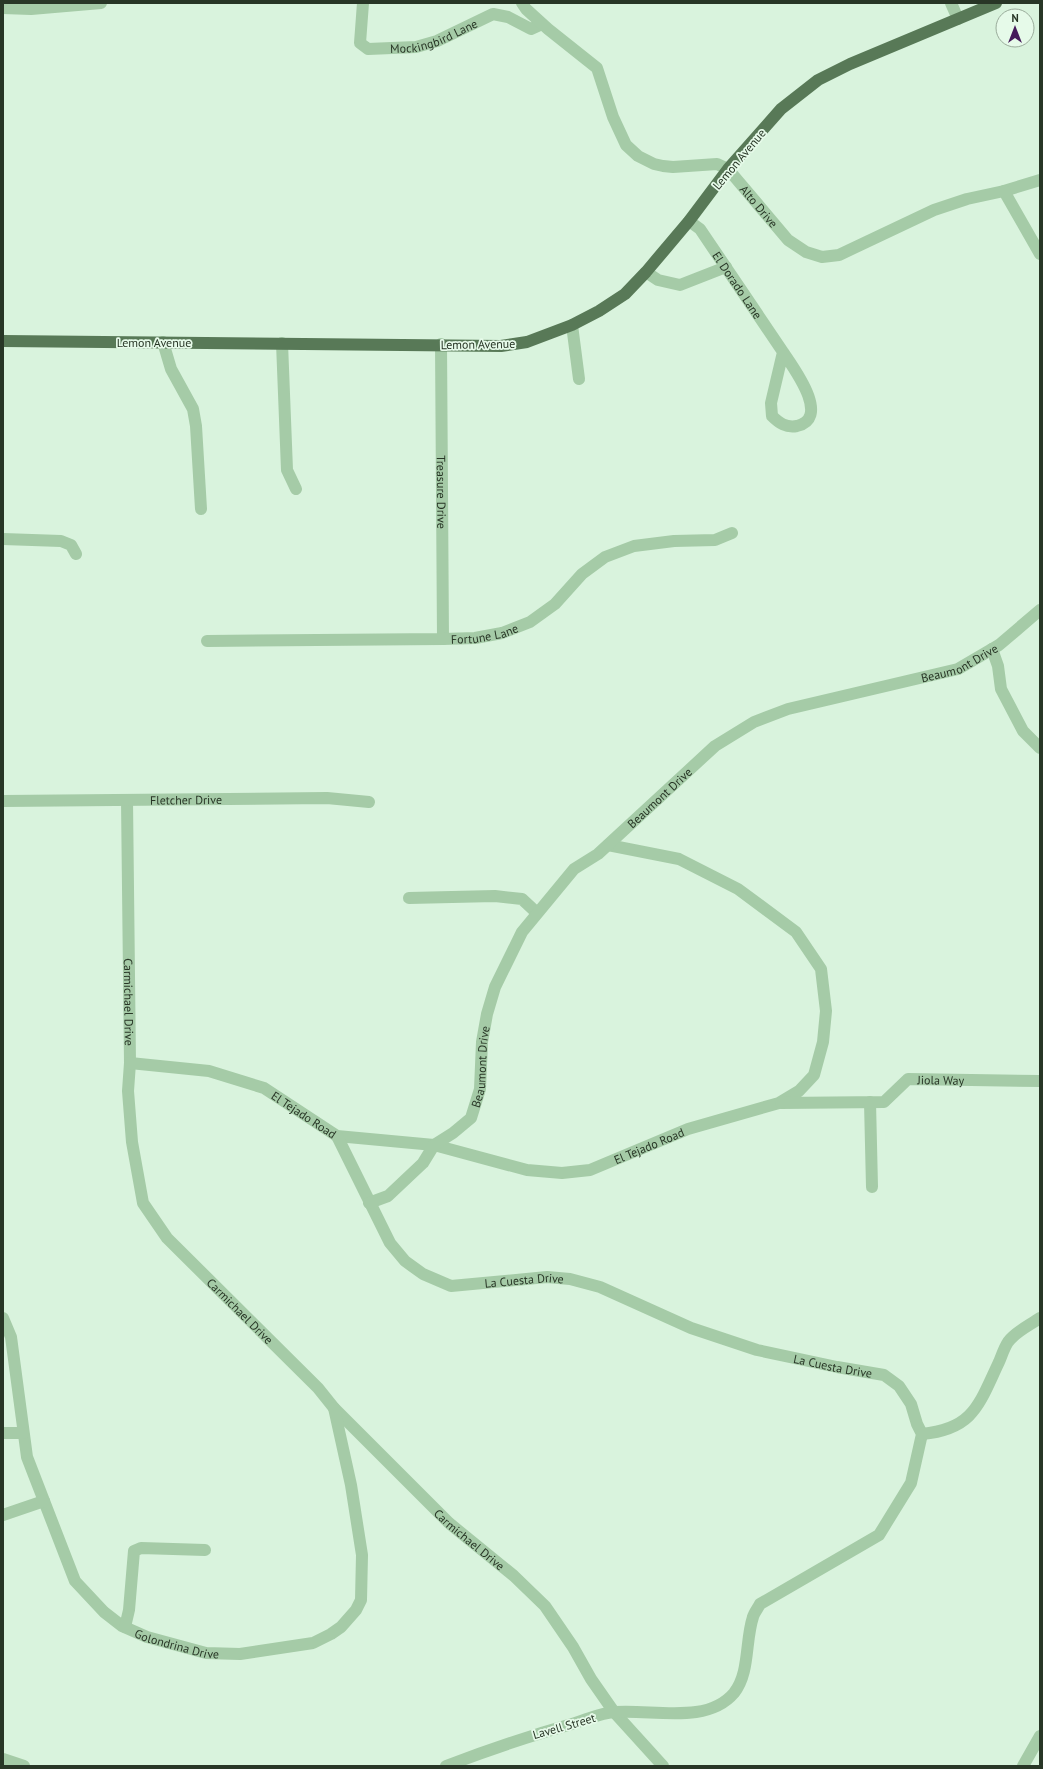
<svg xmlns="http://www.w3.org/2000/svg" width="1043" height="1769" font-family="'PT Sans',sans-serif">
<rect width="100%" height="100%" fill="#d9f3dd"/>
<g fill="none" stroke-linecap="round" stroke-linejoin="round">
<g stroke="#a5cba7" stroke-width="12">
<path id="s1" d="M 363,3 L 360,43 L 368,49 L 416,47 L 437,41 L 493,14 L 508,17 L 531,29 L 542,24"/>
<path id="s2" d="M 522,3 L 526,9 L 548,29 L 597,68 L 613,117 L 626,145 L 638,156 L 654,164 L 663,166 L 673,167 L 717,164 L 728,169 L 788,240 L 806,252 L 822,257 L 839,255 L 934,210 L 967,199 L 1004,191 L 1040,180"/>
<path d="M 951,3 L 958,19"/>
<path d="M 3,8 L 31,9 L 101,3"/>
<path d="M 1004,191 L 1040,254"/>
<path id="s3" d="M 689,221 L 700,229 L 783,352 L 771,403 L 772,416 C 779,423 786,428 797,426 C 832,418 792,366 783,352"/>
<path d="M 646,272 L 658,280 L 680,285 L 726,267"/>
<path d="M 572,325 L 579,379"/>
<path d="M 163,342 L 171,369 L 193,409 L 196,426 L 201,509"/>
<path d="M 282,343 L 287,470 L 296,489"/>
<path id="s4" d="M 441,344 L 443,639"/>
<path d="M 3,539 L 61,541 L 71,545 L 76,554"/>
<path id="s5" d="M 207,641 L 443,639 L 475,638 L 502,633 L 530,622 L 555,604 L 582,574 L 605,557 L 634,546 L 674,541 L 715,540 L 732,533"/>
<path d="M 992,649 L 998,666 L 1001,689 L 1023,731 L 1040,748"/>
<path id="s6" d="M 127,800 L 130,1063 L 128,1091 L 132,1142 L 143,1203 L 167,1238 L 318,1388 L 334,1408 L 449,1523 L 514,1576 L 545,1606 L 573,1647 L 591,1679 L 614,1712 L 663,1766"/>
<path id="s7" d="M 3,801 L 327,798 L 369,802"/>
<path d="M 409,898 L 495,896 L 522,899 L 537,913"/>
<path id="s8" d="M 130,1063 L 209,1071 L 264,1088 L 337,1136 L 434,1145 L 527,1170 L 562,1173 L 590,1170 L 688,1129 L 779,1103 L 799,1091 L 814,1075 L 823,1042 L 826,1011 L 821,969 L 796,932 L 738,889 L 679,859 L 608,845"/>
<path d="M 870,1102 L 872,1187"/>
<path id="s9" d="M 781,1103 L 884,1102 L 908,1079 L 1040,1081"/>
<path id="s10" d="M 337,1136 L 390,1243 L 405,1261 L 423,1274 L 451,1286 L 547,1277 L 570,1279 L 600,1287 L 691,1328 L 757,1350 L 837,1367 L 884,1375 L 899,1386 L 911,1404 L 917,1424 L 922,1434 L 911,1483 L 879,1535 L 760,1604 C 758,1608 754,1613 753,1617 C 745,1641 750,1673 734,1693 C 707,1725 652,1709 616,1712 C 602,1712 586,1720 572,1724 C 529,1736 488,1750 446,1766"/>
<path id="s11" d="M 369,1203 L 388,1196 L 423,1163 L 434,1145 L 453,1133 L 471,1118 L 480,1089 L 482,1042 L 487,1014 L 495,987 L 522,932 L 574,869 L 598,854 L 715,746 L 754,722 L 788,709 L 958,669 L 999,645 L 1040,610"/>
<path id="s12" d="M 3,1318 L 11,1337 L 27,1457 L 75,1581 L 104,1612 L 122,1626 L 147,1637 L 206,1653 L 240,1654 L 313,1643 L 331,1634 L 341,1627 L 356,1610 L 361,1600 L 362,1555 L 351,1485 L 334,1408"/>
<path d="M 3,1433 L 23,1433"/>
<path d="M 922,1434 C 974,1429 979,1404 999,1362 C 1002,1355 1004,1348 1008,1342 C 1015,1332 1030,1325 1040,1318"/>
<path d="M 3,1515 L 44,1501"/>
<path d="M 125,1627 L 129,1610 L 134,1551 L 141,1548 L 205,1550"/>
<path d="M 3,1759 L 24,1766"/>
<path d="M 1023,1766 L 1040,1736"/>
</g>
<path stroke="#587957" stroke-width="12" d="M 3,341 L 501,346 L 527,342 L 572,325 L 599,311 L 625,294 L 646,272 L 689,221 L 728,169 L 781,109 L 818,80 L 850,64 L 996,3"/>
</g>
<g text-anchor="middle" dominant-baseline="central" stroke-width="3.5" stroke-linejoin="round" paint-order="stroke">
<g font-size="12" fill="#283626" stroke="#e6fae9">
<text stroke="none"><textPath href="#s1" startOffset="118">Mockingbird Lane</textPath></text>
<text transform="translate(739 159) rotate(-50)">Lemon Avenue</text>
<text stroke="none"><textPath href="#s2" startOffset="340">Alto Drive</textPath></text>
<text stroke="none"><textPath href="#s3" startOffset="81">El Dorado Lane</textPath></text>
<text x="154" y="342">Lemon Avenue</text>
<text transform="translate(478 344) rotate(-1)">Lemon Avenue</text>
<text stroke="none"><textPath href="#s4" startOffset="148">Treasure Drive</textPath></text>
<text stroke="none"><textPath href="#s5" startOffset="278">Fortune Lane</textPath></text>
<text stroke="none"><textPath href="#s11" startOffset="860">Beaumont Drive</textPath></text>
<text stroke="none"><textPath href="#s11" startOffset="524">Beaumont Drive</textPath></text>
<text stroke="none"><textPath href="#s7" startOffset="183">Fletcher Drive</textPath></text>
<text stroke="none"><textPath href="#s6" startOffset="202">Carmichael Drive</textPath></text>
<text stroke="none"><textPath href="#s11" startOffset="188">Beaumont Drive</textPath></text>
<text stroke="none"><textPath href="#s9" startOffset="169">Jiola Way</textPath></text>
<text stroke="none"><textPath href="#s8" startOffset="185">El Tejado Road</textPath></text>
<text stroke="none"><textPath href="#s8" startOffset="545">El Tejado Road</textPath></text>
<text stroke="none"><textPath href="#s10" startOffset="269">La Cuesta Drive</textPath></text>
<text stroke="none"><textPath href="#s6" startOffset="550">Carmichael Drive</textPath></text>
<text stroke="none"><textPath href="#s10" startOffset="593">La Cuesta Drive</textPath></text>
<text stroke="none"><textPath href="#s6" startOffset="874">Carmichael Drive</textPath></text>
<text stroke="none"><textPath href="#s12" startOffset="398">Golondrina Drive</textPath></text>
<text transform="translate(564 1726) rotate(-16)">Lavell Street</text>
</g>
</g>
<rect width="1043" height="1769" fill="none" stroke="#283626" stroke-width="8"/>
<g transform="translate(1015 28)"><circle r="19" fill="#e6fae9" stroke="#9aac9b"/>
<path d="M0-3L7 15L0 10L-7 15Z" fill="#451a5a"/>
<text y="-6" font-size="11" font-weight="bold" text-anchor="middle" fill="#283626">N</text>
</g>
</svg>
